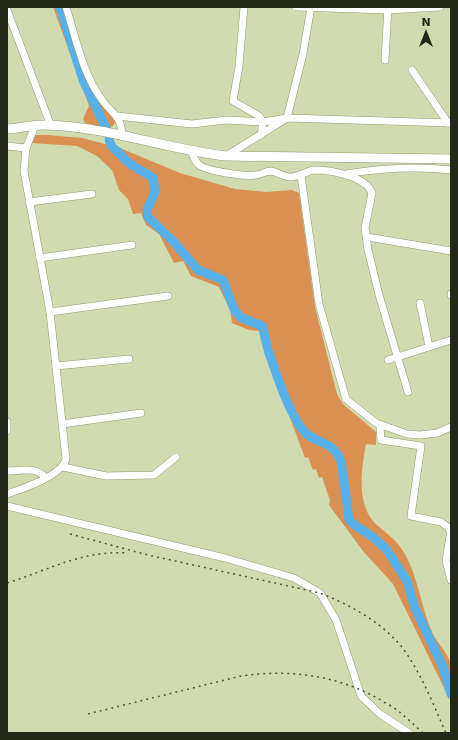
<svg xmlns="http://www.w3.org/2000/svg" width="458" height="740" font-family="'DejaVu Sans',sans-serif">
<rect width="100%" height="100%" fill="#d0dbb0"/>
<g fill="#da9052">
<path d="M 53,7 L 63,7 C 75,42 83,95 115,117 L 115,122 L 113,126 L 108,128 L 85,123 L 83,119 L 89,106 Z"/>
<path d="M 35,135 L 47,135 L 82,138 L 120,148 L 180,173 L 235,189 L 266,192 L 292,190 L 299,193 L 315,307 L 337,394 L 343,404 L 376,432 L 376,445 L 366,444 C 362,466 356,501 373,521 C 381,530 394,537 401,548 C 418,572 420,606 433,634 C 438,644 448,653 451,665 C 453,677 451,691 451,702 L 393,584 L 363,551 L 329,505 L 330,500 L 322,477 L 319,478 L 316,469 L 313,470 L 308,457 L 305,458 L 274,375 L 260,331 L 249,330 L 232,323 L 230,310 L 219,287 L 191,276 L 183,261 L 174,263 L 159,234 L 146,225 L 141,213 L 133,214 L 128,199 L 119,190 L 112,170 L 97,156 L 77,146 L 31,143 Z"/>
</g>
<g fill="none" stroke-linecap="round" stroke-linejoin="round">
<g stroke="#56b1eb" stroke-width="9">
<path d="M 60,7 L 83,80 L 107,130"/>
<path d="M 109,139 C 111,148 114,148 120,154 C 130,167 141,169 153,178 L 155,192 L 147,210 L 148,217 L 173,241 L 198,270 L 223,280 L 234,309 L 240,317 L 262,326 C 265,335 266,344 269,353 C 277,376 288,410 302,429 C 313,444 332,439 341,461 L 349,519 L 353,524 L 373,537 L 387,550 L 407,581 L 415,608 L 443,667 L 451,694"/>
</g>
<g stroke="#919b72" stroke-width="8">
<g id="minor">
<path d="M 66,7 C 75,35 83,74 100,97 C 110,113 122,115 122,136"/>
<path d="M 244,7 L 239,66 L 233,101 L 259,116 L 263,122 L 261,135"/>
<path d="M 296,7 L 388,10 L 440,7"/>
<path d="M 7,10 L 51,126"/>
<path d="M 385,60 L 388,7"/>
<path d="M 412,70 L 448,123"/>
<path d="M 117,116 L 192,124 L 226,120 L 263,122 L 287,118 L 451,123"/>
<path d="M 7,146 L 26,148"/>
<path d="M 192,152 C 193,157 195,161 199,165 C 207,171 246,177 256,175 C 261,175 265,171 271,171 C 278,172 283,177 291,177 C 301,176 307,171 314,170 C 331,170 365,176 372,193 L 365,228 L 368,250 L 379,295 L 408,392"/>
<path d="M 226,156 L 287,118 L 303,54 L 311,7"/>
<path d="M 346,174 C 381,168 415,166 451,170"/>
<path d="M 301,176 L 319,304 L 346,399 L 376,423 L 407,434 L 420,435 L 437,433 L 451,427"/>
<path d="M 29,202 L 92,194"/>
<path d="M 367,237 L 451,251"/>
<path d="M 40,258 L 132,245"/>
<path d="M 451,294 L 451,295"/>
<path d="M 420,303 L 429,346"/>
<path d="M 50,312 L 168,296"/>
<path d="M 388,360 L 451,340"/>
<path d="M 56,366 L 129,359"/>
<path d="M 7,422 L 7,431"/>
<path d="M 62,424 L 141,413"/>
<path d="M 380,426 L 381,440 L 421,446 L 411,516 L 441,522 L 449,528 L 451,536"/>
<path d="M 63,467 L 106,476 L 154,475 L 176,457"/>
<path d="M 7,471 C 20,471 38,466 45,478"/>
<path d="M 7,494 C 22,489 62,476 66,459 L 50,312 L 24,171 L 26,148 L 35,126"/>
<path d="M 7,506 L 225,558 L 294,578 L 320,593 L 336,620 L 361,696 L 380,714 L 409,733"/>
<path d="M 450,536 L 446,561 L 451,580"/>
</g>
</g>
<g stroke="#919b72" stroke-width="10">
<path id="major" d="M 7,129 C 19,128 32,125 44,125 C 106,126 165,149 226,156 L 451,159"/>
</g>
<use href="#minor" stroke="#fff" stroke-width="7"/>
<use href="#major" stroke="#fff" stroke-width="9"/>
<g stroke="#4e543d" stroke-width="1.5" stroke-dasharray="2 4" stroke-linecap="butt">
<path d="M 70,534 L 148,555 L 320,593 C 350,605 380,621 401,646 C 421,672 433,704 446,733"/>
<path d="M 7,583 C 49,570 82,550 128,553"/>
<path d="M 88,714 L 241,676 C 289,669 336,675 379,699 C 385,703 392,706 397,710 C 406,717 414,725 423,733"/>
</g>
</g>
<rect width="458" height="740" fill="none" stroke="#242818" stroke-width="16"/>
<g transform="translate(426 32)" stroke="#d0dbb0" stroke-width="3" paint-order="stroke">
<path d="M0-3L7 15L0 10L-7 15Z" fill="#242818"/>
<text y="-6" font-size="11" font-weight="bold" text-anchor="middle" fill="#242818">N</text>
</g>
</svg>
